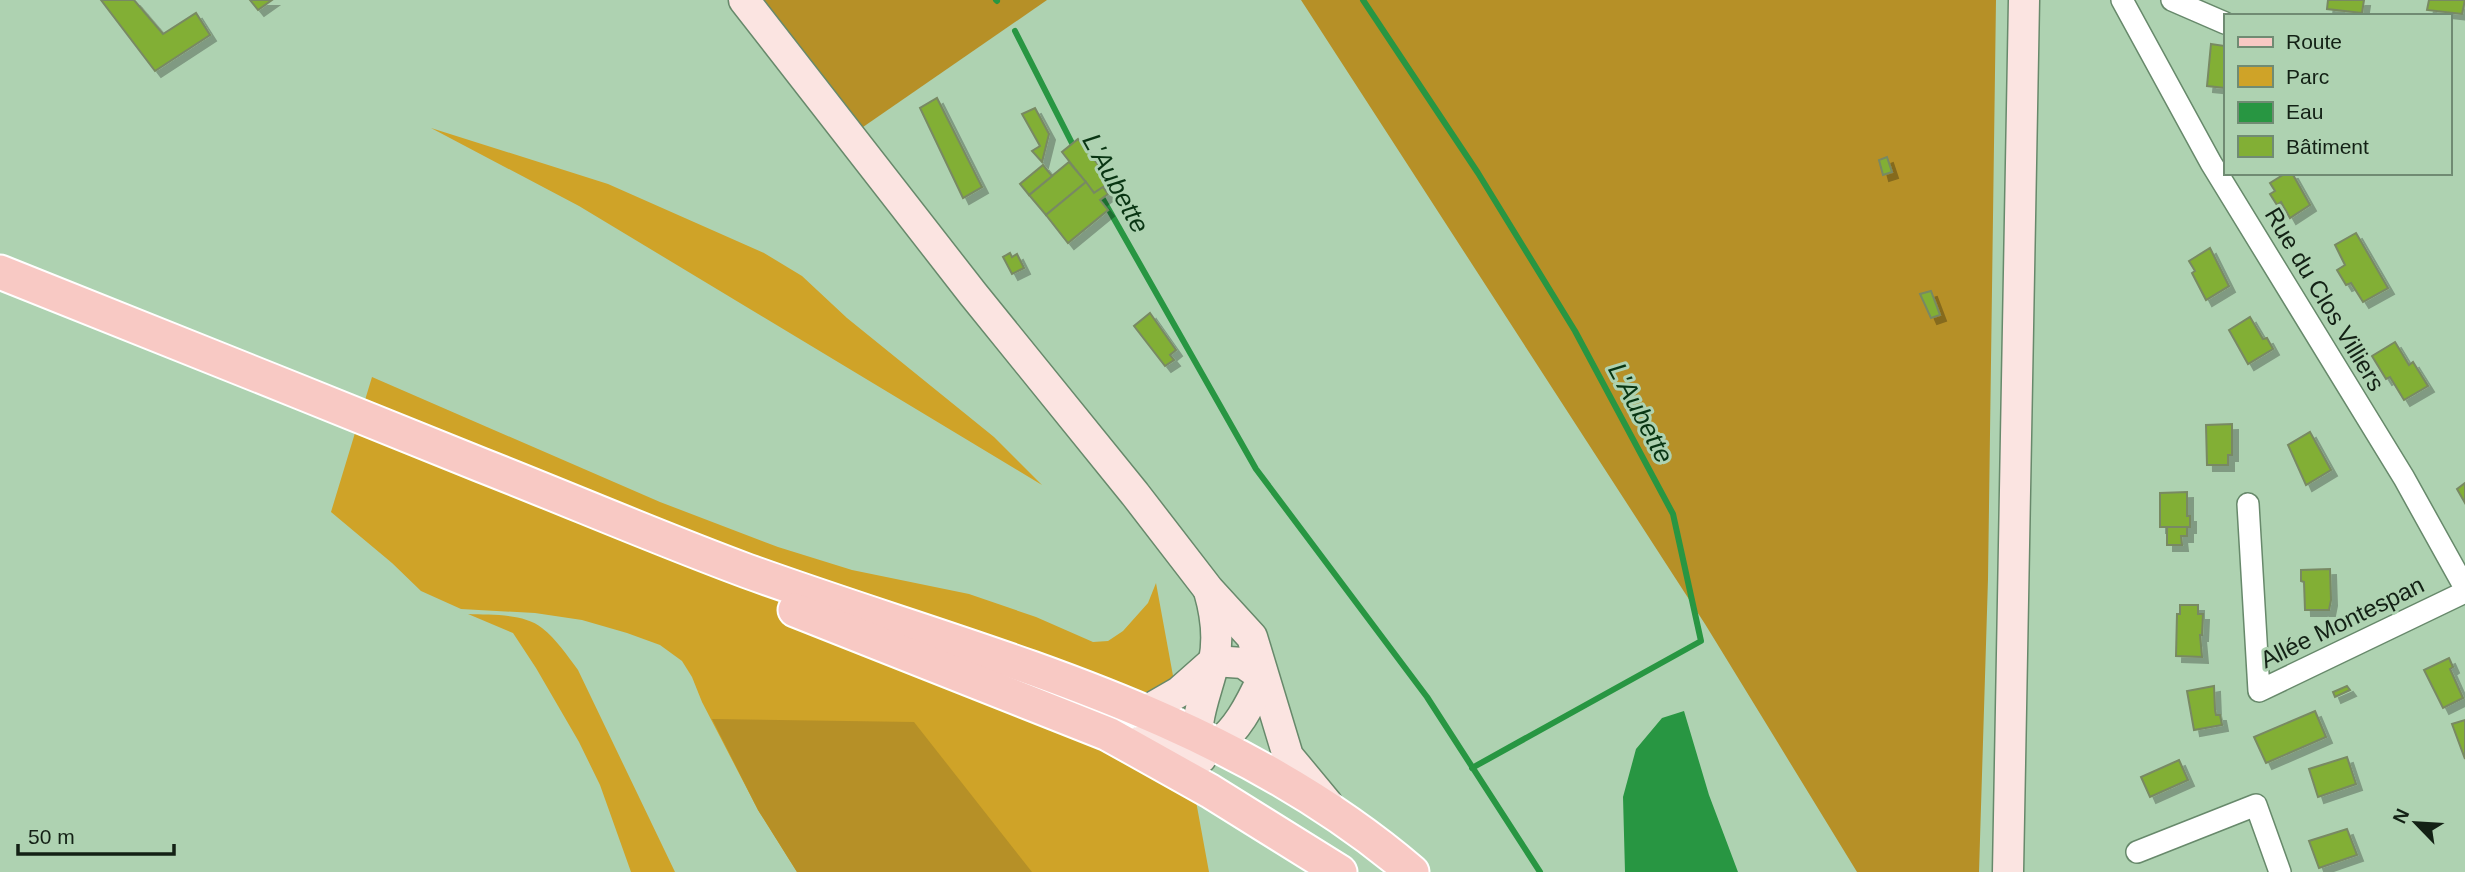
<svg xmlns="http://www.w3.org/2000/svg" width="2465" height="872" font-family="Arial,sans-serif">
<defs>
<filter id="shadow"><feDropShadow dx="6" dy="6" stdDeviation="0" flood-color="#0004"/></filter>
</defs>
<rect width="100%" height="100%" fill="#aed2b1"/>
<g fill="#cfa328">
<path d="M 431,128 L 608,184 L 764,253 L 802,276 L 847,318 L 994,437 L 1042,485 L 579,206 Z"/>
<path d="M 372,377 L 660,502 L 778,547 L 852,570 L 969,594 L 1036,617 L 1093,642 L 1108,641 L 1123,631 L 1148,603 L 1156,583 L 1209,872 L 797,872 L 758,810 L 702,702 L 692,677 L 682,661 L 660,645 L 627,633 L 582,620 L 535,613 L 461,609 L 421,591 L 392,563 L 331,512 Z"/>
<path d="M 468,614 C 491,615 524,613 542,628 C 556,639 567,655 578,670 L 675,872 L 631,872 L 600,785 L 579,742 L 536,668 L 513,633 Z"/>
</g>
<g fill="#b69027">
<path d="M 746,0 L 1047,0 L 850,136 Z"/>
<path d="M 1301,0 L 1996,0 L 1988,579 L 1979,872 L 1857,872 L 1705,624 Z"/>
<path d="M 712,719 L 914,722 L 1032,872 L 797,872 L 758,810 Z"/>
</g>
<path fill="#289642" d="M 1684,711 L 1709,795 L 1738,872 L 1625,872 L 1623,797 L 1636,749 L 1662,718 Z"/>
<g fill="none" stroke-linecap="round" stroke-linejoin="round">
<g stroke="#289642" stroke-width="6">
<path d="M 996,0 L 997,1"/>
<path d="M 1363,0 L 1478,173 L 1575,331 L 1673,514 L 1701,641 L 1472,768"/>
<path d="M 1015,31 L 1076,151"/>
<path d="M 1100,194 L 1256,469 L 1427,697 L 1540,872"/>
</g>
</g>
<g fill="#82af35" stroke="#788963" stroke-width="2" filter="url(#shadow)">
<path d="M 101,0 L 134,0 L 163,34 L 196,13 L 210,35 L 155,71 Z"/>
<path d="M 250,0 L 272,0 L 258,10 Z"/>
<path d="M 2328,0 L 2364,0 L 2362,13 L 2327,9 Z"/>
<path d="M 2429,0 L 2465,0 L 2462,14 L 2427,10 Z"/>
<path d="M 2211,44 L 2225,46 L 2225,88 L 2207,86 Z"/>
<path d="M 937,98 L 982,187 L 963,198 L 920,108 Z"/>
<path d="M 1035,108 L 1049,134 L 1042,162 L 1032,151 L 1040,146 L 1022,114 Z"/>
<path d="M 1078,139 L 1107,176 L 1103,179 L 1106,185 L 1094,193 L 1062,152 Z"/>
<path d="M 1887,157 L 1892,172 L 1883,175 L 1879,160 Z"/>
<path d="M 1069,162 L 1086,182 L 1046,215 L 1029,195 Z"/>
<path d="M 1043,165 L 1052,176 L 1029,195 L 1020,184 Z"/>
<path d="M 2286,173 L 2292,173 L 2310,205 L 2290,218 L 2281,202 L 2277,205 L 2270,194 L 2275,191 L 2270,183 Z"/>
<path d="M 1086,182 L 1094,193 L 1103,187 L 1108,194 L 1100,200 L 1108,210 L 1068,243 L 1046,215 Z"/>
<path d="M 2356,233 L 2388,288 L 2363,302 L 2351,283 L 2346,285 L 2337,270 L 2345,265 L 2335,245 Z"/>
<path d="M 2210,248 L 2229,286 L 2206,300 L 2192,273 L 2195,271 L 2189,261 Z"/>
<path d="M 1010,253 L 1012,257 L 1017,254 L 1024,268 L 1012,274 L 1003,257 Z"/>
<path d="M 1931,291 L 1940,315 L 1931,318 L 1920,294 Z"/>
<path d="M 1150,313 L 1176,350 L 1170,355 L 1174,360 L 1165,366 L 1134,326 Z"/>
<path d="M 2250,317 L 2263,339 L 2267,338 L 2273,349 L 2248,364 L 2229,330 Z"/>
<path d="M 2395,342 L 2409,365 L 2413,362 L 2428,386 L 2404,400 L 2390,377 L 2386,379 L 2372,356 Z"/>
<path d="M 2232,424 L 2232,455 L 2228,455 L 2228,465 L 2207,465 L 2206,425 Z"/>
<path d="M 2310,432 L 2331,470 L 2306,485 L 2288,445 Z"/>
<path d="M 2465,483 L 2465,503 L 2457,489 Z"/>
<path d="M 2187,492 L 2187,516 L 2190,516 L 2190,527 L 2160,527 L 2160,493 Z"/>
<path d="M 2167,527 L 2187,527 L 2187,536 L 2181,536 L 2182,545 L 2167,545 Z"/>
<path d="M 2330,569 L 2331,600 L 2329,610 L 2305,610 L 2304,582 L 2301,581 L 2301,570 Z"/>
<path d="M 2180,605 L 2198,605 L 2198,614 L 2203,614 L 2202,635 L 2200,635 L 2202,657 L 2176,656 L 2177,614 L 2180,614 Z"/>
<path d="M 2449,658 L 2453,667 L 2450,669 L 2463,698 L 2443,708 L 2424,670 Z"/>
<path d="M 2214,686 L 2215,710 L 2216,715 L 2220,715 L 2222,725 L 2194,730 L 2187,691 Z"/>
<path d="M 2347,686 L 2350,690 L 2335,697 L 2333,692 Z"/>
<path d="M 2315,711 L 2326,737 L 2266,763 L 2254,737 Z"/>
<path d="M 2465,720 L 2465,759 L 2452,724 Z"/>
<path d="M 2347,757 L 2356,784 L 2318,797 L 2309,769 Z"/>
<path d="M 2179,760 L 2188,780 L 2150,797 L 2141,777 Z"/>
<path d="M 2347,829 L 2357,855 L 2319,868 L 2309,841 Z"/>
</g>
<g fill="none" stroke-linecap="round" stroke-linejoin="round">
<g stroke="#67896b" stroke-width="24">
<g id="street">
<path d="M 2122,0 L 2211,163 L 2404,478 L 2465,588"/>
<path d="M 2172,0 L 2225,23"/>
<path d="M 2248,504 L 2259,691 L 2465,592"/>
<path d="M 2137,852 L 2256,805 L 2280,872"/>
</g>
</g>
<g stroke="#67896b" stroke-width="33">
<g id="secondary">
<path d="M 744,0 L 973,294 L 1135,494 L 1209,590 L 1252,637 L 1288,756 L 1327,803"/>
<path d="M 1139,742 C 1210,773 1235,738 1263,677 L 1243,663 L 1214,661 L 1179,692 L 1146,711"/>
<path d="M 1201,758 C 1190,724 1207,694 1214,661 C 1219,637 1216,615 1209,591"/>
<path d="M 2008,872 L 2024,0"/>
</g>
</g>
<g stroke="#fff" stroke-width="37">
<g id="primary">
<path d="M 0,272 C 160,336 321,400 481,465 C 570,500 658,538 747,571 C 979,655 1220,708 1412,872"/>
<path d="M 795,610 L 1108,734 L 1210,791 L 1340,872"/>
</g>
</g>
<use href="#street" stroke="#fff" stroke-width="21"/>
<use href="#secondary" stroke="#fbe4e1" stroke-width="30"/>
<use href="#primary" stroke="#f8c9c4" stroke-width="33"/>
</g>
<g text-anchor="middle" dominant-baseline="central" stroke-width="6" stroke-linejoin="round" paint-order="stroke">
<g font-size="24" fill="#132115" stroke="#aed2b1">
<text transform="translate(2325 299) rotate(59)">Rue du Clos Villiers</text>
<text transform="translate(2342 622) rotate(-26)">Allée Montespan</text>
</g>
<g font-size="26" font-style="italic" fill="#093513" stroke="#aed2b1">
<text transform="translate(1116 183) rotate(61)">L'Aubette</text>
<text transform="translate(1641 413) rotate(62)">L'Aubette</text>
</g>
</g>
<rect x="2224" y="14" width="228" height="161" fill="#aed2b1" stroke="#708b73" stroke-width="2"/>
<rect x="2238" y="37" width="35" height="10" fill="#f8c9c4" stroke="#708b73" stroke-width="2"/>
<text x="2286" y="49" font-size="21" fill="#132115">Route</text>
<rect x="2238" y="66" width="35" height="21" fill="#cfa328" stroke="#708b73" stroke-width="2"/>
<text x="2286" y="84" font-size="21" fill="#132115">Parc</text>
<rect x="2238" y="102" width="35" height="21" fill="#289642" stroke="#708b73" stroke-width="2"/>
<text x="2286" y="119" font-size="21" fill="#132115">Eau</text>
<rect x="2238" y="136" width="35" height="21" fill="#82af35" stroke="#708b73" stroke-width="2"/>
<text x="2286" y="154" font-size="21" fill="#132115">Bâtiment</text>
<g transform="translate(2416 823) rotate(295)" stroke="#aed2b1" stroke-width="5" paint-order="stroke">
<path d="M0-5L12 26L0 18L-12 26Z" fill="#132115"/>
<text y="-10" font-size="19" font-weight="bold" text-anchor="middle" fill="#132115">N</text>
</g>
<path d="M18 844v10h156v-10" fill="none" stroke="#132115" stroke-width="3.5"/>
<text x="28" y="844" font-size="21" fill="#132115" stroke="#aed2b1" stroke-width="5" paint-order="stroke">50 m</text>
</svg>
